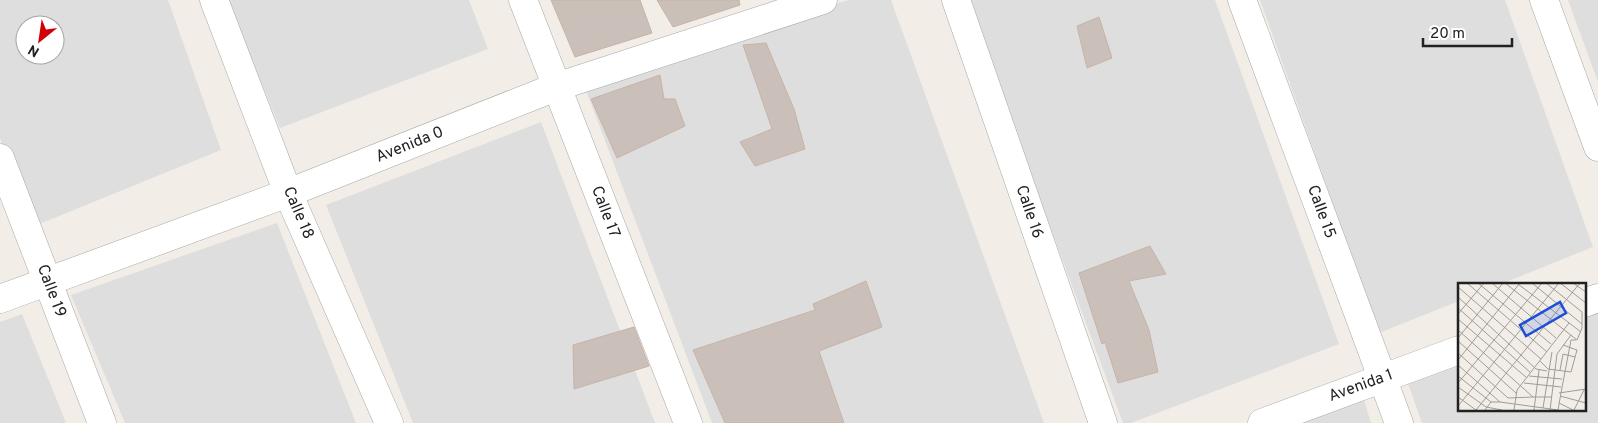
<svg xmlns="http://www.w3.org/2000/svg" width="1598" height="423" font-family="Overpass,sans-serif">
<rect width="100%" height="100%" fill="#f2eee7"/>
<g fill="#dfdede" fill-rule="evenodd">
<path d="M 0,0 L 168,0 L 221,150 L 32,227 L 0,138 ZM 25,25 L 55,25 L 55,55 L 25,55 Z"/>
<path d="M 228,0 L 469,0 L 488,49 L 280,128 Z"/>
<path d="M 849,0 L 891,0 L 1044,423 L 712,423 L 582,80 Z"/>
<path d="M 966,0 L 1215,0 L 1339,344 L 1131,423 L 1123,423 Z"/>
<path d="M 1260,0 L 1505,0 L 1593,247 L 1501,284 L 1459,284 L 1459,301 L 1379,333 Z"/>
<path d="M 1568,0 L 1598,0 L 1598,82 Z"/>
<path d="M 541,122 L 655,423 L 413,423 L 326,205 Z"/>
<path d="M 277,223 L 356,423 L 125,423 L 71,295 Z"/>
<path d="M 1598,291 L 1598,423 L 1422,423 L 1403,369 L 1459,347 L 1459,409 L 1584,409 L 1584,296 Z"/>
<path d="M 22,314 L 66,423 L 0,423 L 0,322 Z"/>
<path d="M 1364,400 L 1371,423 L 1300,423 Z"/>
</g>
<g fill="#cbc0b9" stroke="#c6b3a7">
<path d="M 551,0 L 640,0 L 652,33 L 575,57 Z"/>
<path d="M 657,0 L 739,0 L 740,5 L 673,27 Z"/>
<path d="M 1099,17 L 1112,58 L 1087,68 L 1077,26 Z"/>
<path d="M 766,43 L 794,109 L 805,149 L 755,166 L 740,142 L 772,129 L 743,45 Z"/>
<path d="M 660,75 L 664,99 L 675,99 L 685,126 L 617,158 L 591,99 Z"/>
<path d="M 1150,246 L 1166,274 L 1129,281 L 1149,330 L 1158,372 L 1118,383 L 1105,342 L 1102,344 L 1079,273 Z"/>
<path d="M 866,281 L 882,327 L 819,351 L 844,423 L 725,423 L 693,350 L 815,310 L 813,304 Z"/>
<path d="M 634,327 L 649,366 L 574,389 L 573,345 Z"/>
</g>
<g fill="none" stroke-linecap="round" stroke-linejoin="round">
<g stroke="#a8a8a8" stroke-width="29">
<g id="minor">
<path d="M 214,0 L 288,193 L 389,423"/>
<path d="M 523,0 L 688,423"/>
<path d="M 956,0 L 1103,423"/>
<path d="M 1242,0 L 1399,423"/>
<path d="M 1544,0 L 1598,147"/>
<path d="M 0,158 L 102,423"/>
<path d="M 0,299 L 288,193 L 556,87 L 823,0"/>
</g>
</g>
<g stroke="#a8a8a8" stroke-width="29">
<g id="tertiary">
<path d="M 1584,303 L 1598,298"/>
<path d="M 1262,423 L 1459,350"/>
</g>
</g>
<use href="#minor" stroke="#fff" stroke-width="28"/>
<use href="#tertiary" stroke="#fff" stroke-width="28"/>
</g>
<g text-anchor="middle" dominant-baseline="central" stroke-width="4" stroke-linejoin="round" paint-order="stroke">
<g font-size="16" fill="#212121" stroke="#fff">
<text transform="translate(410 145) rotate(-22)">Avenida 0</text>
<text transform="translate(605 212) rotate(69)">Calle 17</text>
<text transform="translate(1029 212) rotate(71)">Calle 16</text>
<text transform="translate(1321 212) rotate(70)">Calle 15</text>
<text transform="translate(298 213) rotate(67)">Calle 18</text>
<text transform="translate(51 291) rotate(69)">Calle 19</text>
<text transform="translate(1361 386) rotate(-20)">Avenida 1</text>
</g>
</g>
<g transform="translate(1458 283)">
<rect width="128" height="128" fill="#f2eee7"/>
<path fill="none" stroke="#9e9c98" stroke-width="1" d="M 9,0 L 89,69M 20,0 L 93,61M 34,0 L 98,55M 47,0 L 119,57M 74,0 L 124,41M 88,0 L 124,29 L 124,45 L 119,57M 102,0 L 128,20M 115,0 L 128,9M 60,1 L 123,49M 0,4 L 83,76M 0,14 L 78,86 L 89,88M 0,25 L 73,90M 0,31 L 26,0M 0,36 L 69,95M 0,47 L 75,114 L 94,114M 0,55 L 45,0M 0,58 L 58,110M 0,70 L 50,115M 0,77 L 62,0M 82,78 L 90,86 L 113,89 L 119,67 L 105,62M 0,82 L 42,119M 102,87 L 105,71 L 117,74M 0,93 L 33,119M 71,93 L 104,96M 0,100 L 84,0M 66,100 L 103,104M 0,104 L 28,124 L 44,127M 101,110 L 128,106M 103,110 L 113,57 L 118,57M 102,113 L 128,120M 0,114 L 18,127M 50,115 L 75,114M 101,120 L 115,127M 0,123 L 101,0M 85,125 L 94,69M 18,127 L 122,0M 27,127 L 33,119 L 42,119 L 100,127M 56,127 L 59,107 L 111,40M 76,127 L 81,87M 92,127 L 99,71 L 113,52M 100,127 L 103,110M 116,127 L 126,107"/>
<path fill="#1d4ed8" fill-opacity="0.15" stroke="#1d4ed8" stroke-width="2.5" d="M 102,19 L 108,30 L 68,53 L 62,42 Z"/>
<rect width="128" height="128" fill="none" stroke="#212121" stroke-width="2.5"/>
</g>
<g transform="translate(40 40) rotate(210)"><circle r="24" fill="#ffffff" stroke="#a6a6a6"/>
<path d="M0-4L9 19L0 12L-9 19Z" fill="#d20007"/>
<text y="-8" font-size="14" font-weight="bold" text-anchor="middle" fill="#212121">N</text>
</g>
<path d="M1423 38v8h89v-8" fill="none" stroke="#212121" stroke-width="2.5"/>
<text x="1430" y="38" font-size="15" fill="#212121" stroke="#ffffff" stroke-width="4" paint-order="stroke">20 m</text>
</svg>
